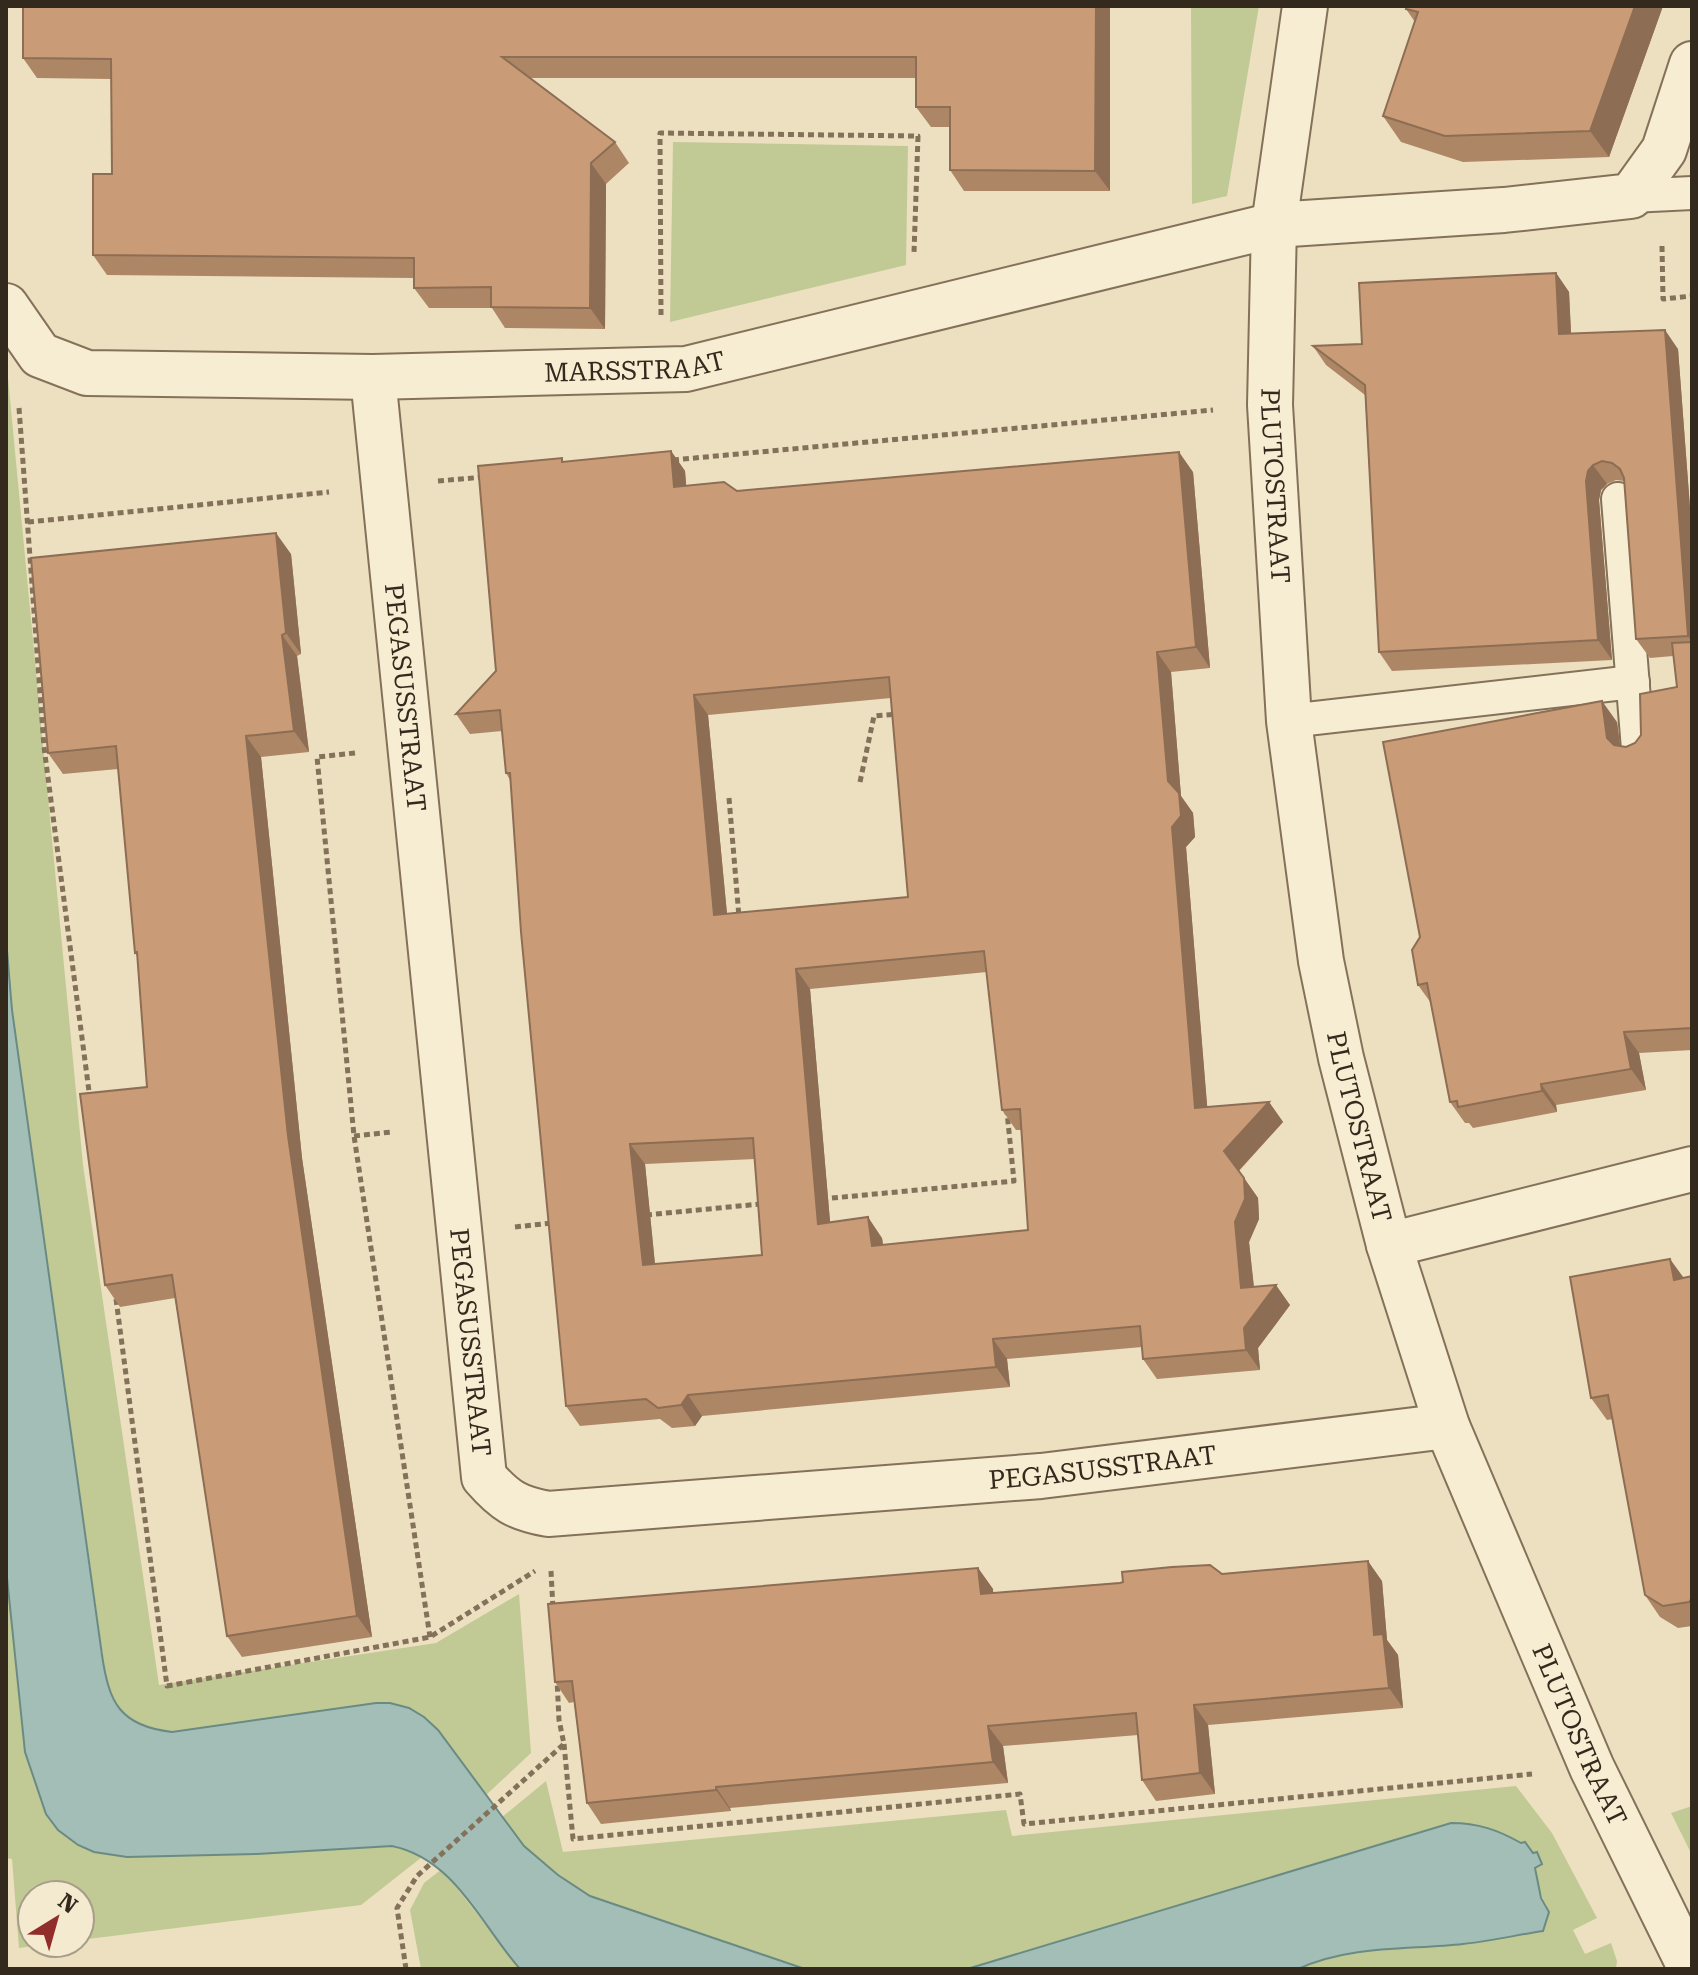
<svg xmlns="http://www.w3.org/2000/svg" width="1698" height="1975" font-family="'Roboto Serif',serif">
<rect width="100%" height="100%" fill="#ece0c0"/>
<g fill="#c1c994">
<path d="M 1191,6 L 1259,6 L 1227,196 L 1192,204 Z"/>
<path d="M 673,142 L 908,146 L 906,265 L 670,322 Z"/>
<path d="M 6,357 L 83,1165 L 159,1685 L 436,1643 L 519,1594 L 531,1753 L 485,1796 C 456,1756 432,1702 376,1703 L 172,1732 C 137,1728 120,1718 107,1685 L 12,1010 L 6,939 Z"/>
<path d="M 6,1568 L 25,1752 L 46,1814 L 58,1830 L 78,1845 L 94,1852 L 257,1854 L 392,1846 L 411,1850 L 422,1857 L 361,1905 L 80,1940 L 80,1895 L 32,1895 L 32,1943 L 56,1943 L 19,1948 L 12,1859 L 6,1858 Z"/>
<path d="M 546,1781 L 563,1852 L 1006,1810 L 1012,1836 L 1516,1786 L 1552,1833 L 1597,1918 L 1573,1930 L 1585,1954 L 1611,1943 L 1617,1961 L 1616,1969 L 1298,1969 C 1349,1945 1409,1950 1463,1944 C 1490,1941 1517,1935 1543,1931 L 1547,1906 C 1537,1892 1535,1870 1536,1852 L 1533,1854 L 1507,1835 L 1451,1823 L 967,1969 L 805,1969 L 590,1896 L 558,1875 L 524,1846 L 501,1818 Z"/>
<path d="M 1692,1806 L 1692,1855 L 1671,1813 Z"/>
<path d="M 442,1869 L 520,1969 L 421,1969 L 410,1910 L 424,1883 Z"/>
</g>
<g fill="#a3beb7" stroke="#6a8b84" stroke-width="2">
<path d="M 6,939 L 12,1010 L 102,1655 C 109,1703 120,1726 172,1732 L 376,1703 L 390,1703 L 409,1708 L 424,1717 L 438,1730 L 524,1846 L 558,1875 L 590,1896 L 805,1969 L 520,1969 C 481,1925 455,1859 392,1846 L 257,1854 L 127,1857 L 94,1852 L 78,1845 L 58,1830 L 46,1814 L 25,1752 L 6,1568 Z"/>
<path d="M 1451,1823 C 1478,1823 1498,1830 1521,1843 L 1525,1842 L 1533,1853 L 1537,1852 L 1542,1864 L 1535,1868 L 1541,1898 L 1549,1912 L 1543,1931 C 1517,1935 1490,1941 1463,1944 C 1409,1950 1349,1945 1298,1969 L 967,1969 Z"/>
</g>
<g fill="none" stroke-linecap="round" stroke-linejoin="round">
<g stroke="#847159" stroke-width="36">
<g id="service">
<path d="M 1631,196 L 1692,193"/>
<path d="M 1618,499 L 1638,749"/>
<path d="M 1289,721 L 1633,682"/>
</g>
</g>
<g stroke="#847159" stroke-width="48">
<g id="minor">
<path id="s1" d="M 1305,6 L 1274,225 L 1270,405 L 1289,721 L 1321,961 L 1341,1058 L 1389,1245 L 1447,1426 L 1592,1768 L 1691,1969"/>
<path id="s2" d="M 6,306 L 40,355 L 87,373 L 373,377 L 686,369 L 1274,225 L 1504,210 L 1631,196 L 1664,150 L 1692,64"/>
<path id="s3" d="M 373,377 L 484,1477 C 505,1501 516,1508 548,1514 L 1041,1476 L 1447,1426"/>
<path d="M 1389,1245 L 1692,1169"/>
</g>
</g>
<g stroke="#847159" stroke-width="5" stroke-dasharray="6 4" stroke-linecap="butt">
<path d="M 1662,246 L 1663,299 L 1692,296"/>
<path d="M 661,315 L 660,133 L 918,136 L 914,253"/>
<path d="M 19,408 L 44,747 L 90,1099"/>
<path d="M 673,460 L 1213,410"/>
<path d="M 438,481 L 484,477"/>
<path d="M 28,522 L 329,492"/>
<path d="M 355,753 L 317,757 L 354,1136 L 430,1637"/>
<path d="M 860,782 L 874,716 L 897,714"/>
<path d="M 729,798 L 739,917"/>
<path d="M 354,1136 L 392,1132"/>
<path d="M 822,1199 L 1014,1181 L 1007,1112"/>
<path d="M 646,1215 L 760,1204"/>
<path d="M 515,1227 L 552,1223"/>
<path d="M 116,1299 L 167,1686 L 430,1637 L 535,1571"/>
<path d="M 551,1571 L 553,1609"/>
<path d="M 564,1744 L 573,1839 L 1020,1794 L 1024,1824 L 1532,1774"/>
<path d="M 406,1969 L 397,1908 L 417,1876 L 564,1744 L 559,1720 L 557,1679"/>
</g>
<use href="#service" stroke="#f7edd2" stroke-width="32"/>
<use href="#minor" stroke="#f7edd2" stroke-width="44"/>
</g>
<g fill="#ad8666" fill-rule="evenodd">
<path d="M 1110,6 L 1110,191 L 964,191 L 950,170 L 950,127 L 931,127 L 916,107 L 916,78 L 529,78 L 615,142 L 629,163 L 606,184 L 605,329 L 505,328 L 492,308 L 429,308 L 414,288 L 414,278 L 107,275 L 93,255 L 112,174 L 112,79 L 37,78 L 23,58 Z"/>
<path d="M 1663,6 L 1609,157 L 1463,162 L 1401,142 L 1383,116 L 1415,22 L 1406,9 Z"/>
<path d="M 1556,273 L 1569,292 L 1571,334 L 1678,349 L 1692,534 L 1692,1050 L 1639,1053 L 1646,1090 L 1556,1105 L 1557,1112 L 1473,1128 L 1469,1123 L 1465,1123 L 1450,1102 L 1431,1003 L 1418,985 L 1617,722 L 1620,746 L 1626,747 L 1635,743 L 1677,687 L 1673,656 L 1650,658 L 1636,639 L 1624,481 L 1616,480 L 1607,484 L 1601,490 L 1599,500 L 1612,660 L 1392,671 L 1379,652 L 1365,395 L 1326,365 L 1313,346 L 1362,344 Z"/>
<path d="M 671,451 L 685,471 L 686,485 L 737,491 L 1193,472 L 1210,668 L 1171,672 L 1181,796 L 1193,813 L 1195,837 L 1186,847 L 1207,1107 L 1269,1102 L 1283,1122 L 1239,1171 L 1258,1198 L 1259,1219 L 1249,1242 L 1254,1287 L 1290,1305 L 1258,1348 L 1260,1370 L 1157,1379 L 1143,1359 L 1142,1347 L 1007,1359 L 1010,1387 L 702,1416 L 695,1426 L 672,1428 L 660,1419 L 580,1426 L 566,1406 L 510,780 L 506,773 L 502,731 L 470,734 L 456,714 L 496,671 L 565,462 ZM 891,698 L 908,897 L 727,914 L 708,715 ZM 987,972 L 1002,1110 L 1016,1130 L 1021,1130 L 1028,1230 L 883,1245 L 882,1238 L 830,1222 L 810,989 ZM 755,1159 L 762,1255 L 655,1264 L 645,1164 Z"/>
<path d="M 291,554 L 301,654 L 297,656 L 309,752 L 261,757 L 302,1158 L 372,1637 L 242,1657 L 227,1636 L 175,1298 L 120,1307 L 105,1285 L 147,1087 L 137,956 L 135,953 L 118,769 L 63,774 L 48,753 Z"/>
<path d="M 1692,1276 L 1692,1626 L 1678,1628 L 1660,1617 L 1645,1595 L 1613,1419 L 1607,1420 L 1591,1398 L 1683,1278 Z"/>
<path d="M 978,1568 L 993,1589 L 993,1593 L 1222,1574 L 1382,1581 L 1387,1640 L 1398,1655 L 1403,1708 L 1208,1725 L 1215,1794 L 1156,1801 L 1142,1780 L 1138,1735 L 1003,1746 L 1008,1783 L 730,1808 L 731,1811 L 601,1824 L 587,1803 L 574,1702 L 569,1703 L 555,1682 Z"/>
</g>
<g fill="#8d6d53">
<path d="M 1096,6 L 1110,6 L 1110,191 L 1095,171 Z"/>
<path d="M 1635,6 L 1663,6 L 1609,157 L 1590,131 Z"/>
<path d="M 591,163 L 606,184 L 605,329 L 590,308 Z"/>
<path d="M 1556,273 L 1569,292 L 1572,353 L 1559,334 Z"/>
<path d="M 1665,330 L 1678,349 L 1692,534 L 1692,642 L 1688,636 Z"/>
<path d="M 671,451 L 685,471 L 688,507 L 674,487 Z"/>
<path d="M 1179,452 L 1193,472 L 1210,668 L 1196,647 Z"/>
<path d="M 1593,465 L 1607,484 L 1601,490 L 1599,500 L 1612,660 L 1598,640 L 1586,481 L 1588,471 Z"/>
<path d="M 276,533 L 291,554 L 301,654 L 286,633 Z"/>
<path d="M 282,635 L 297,656 L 309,752 L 294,731 Z"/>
<path d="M 1157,652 L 1171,672 L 1181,796 L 1193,813 L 1195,837 L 1186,847 L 1209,1128 L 1195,1108 Z"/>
<path d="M 694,695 L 708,715 L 729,935 L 714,915 Z"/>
<path d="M 1602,701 L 1617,722 L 1622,759 L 1607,738 Z"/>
<path d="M 246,736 L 261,757 L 302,1158 L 372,1637 L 357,1616 L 288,1136 Z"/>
<path d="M 796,969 L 810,989 L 832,1244 L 818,1224 Z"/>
<path d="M 1624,1032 L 1639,1053 L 1646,1090 L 1631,1069 Z"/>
<path d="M 1541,1084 L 1556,1105 L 1557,1112 L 1542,1091 Z"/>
<path d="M 1269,1102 L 1283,1122 L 1238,1171 L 1224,1151 Z"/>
<path d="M 630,1144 L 645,1164 L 657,1285 L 643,1265 Z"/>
<path d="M 1244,1178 L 1258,1198 L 1259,1219 L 1249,1242 L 1256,1308 L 1241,1288 L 1235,1222 Z"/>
<path d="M 868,1217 L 882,1238 L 886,1266 L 872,1246 Z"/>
<path d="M 1670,1259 L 1686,1281 L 1674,1280 Z"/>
<path d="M 1276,1285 L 1290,1305 L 1258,1348 L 1260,1370 L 1246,1350 L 1244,1328 Z"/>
<path d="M 993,1339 L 1007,1359 L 1010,1387 L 996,1367 Z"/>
<path d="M 688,1395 L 702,1416 L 695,1426 L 681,1405 Z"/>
<path d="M 1368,1561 L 1382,1581 L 1387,1640 L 1398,1655 L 1403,1708 L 1389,1688 L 1374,1635 Z"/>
<path d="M 978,1568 L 993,1589 L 995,1615 L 981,1594 Z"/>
<path d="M 1194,1705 L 1208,1725 L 1215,1794 L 1200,1773 Z"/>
<path d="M 988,1726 L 1003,1746 L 1008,1783 L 993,1762 Z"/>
<path d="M 716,1787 L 730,1808 L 731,1811 L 716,1790 Z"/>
</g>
<g fill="#c99c77" stroke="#8d6d53" stroke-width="2" fill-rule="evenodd">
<path d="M 23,6 L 1096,6 L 1095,171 L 950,170 L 950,107 L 916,107 L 916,57 L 502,57 L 615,142 L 591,163 L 590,308 L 491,307 L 491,287 L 414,288 L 414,258 L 93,255 L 93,174 L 112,174 L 111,59 L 23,58 Z"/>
<path d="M 1407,6 L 1635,6 L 1590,131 L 1445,136 L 1383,116 L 1418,12 L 1406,9 Z"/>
<path d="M 1556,273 L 1559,334 L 1665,330 L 1688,636 L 1636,639 L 1624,478 L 1620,469 L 1612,463 L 1602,461 L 1593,465 L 1588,471 L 1586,481 L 1598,640 L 1379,652 L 1365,385 L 1313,346 L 1362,344 L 1359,283 Z"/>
<path d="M 671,451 L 674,487 L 724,482 L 737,491 L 1179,452 L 1196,647 L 1157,652 L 1168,781 L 1179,793 L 1181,816 L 1172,827 L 1195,1108 L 1269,1102 L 1224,1151 L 1244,1178 L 1245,1199 L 1235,1222 L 1241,1288 L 1276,1285 L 1244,1328 L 1246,1350 L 1143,1359 L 1140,1326 L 993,1339 L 996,1367 L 688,1395 L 681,1405 L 658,1408 L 646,1399 L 566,1406 L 521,932 L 510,773 L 506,773 L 500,710 L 456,714 L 496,671 L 478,466 L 562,458 L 562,462 ZM 889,677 L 908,897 L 714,915 L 694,695 ZM 984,951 L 1002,1110 L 1020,1109 L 1028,1230 L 872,1246 L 868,1217 L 818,1224 L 796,969 ZM 753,1138 L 762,1255 L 643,1265 L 630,1144 Z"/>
<path d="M 276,533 L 286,633 L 282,635 L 294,731 L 246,736 L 288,1136 L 357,1616 L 227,1636 L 172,1275 L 105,1285 L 80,1094 L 147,1087 L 137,952 L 135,953 L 116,746 L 48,753 L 31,558 Z"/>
<path d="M 1692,642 L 1692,1028 L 1624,1032 L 1631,1069 L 1541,1084 L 1542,1091 L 1458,1107 L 1457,1101 L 1450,1102 L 1427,983 L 1418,985 L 1412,950 L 1420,937 L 1383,742 L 1602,701 L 1607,738 L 1614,745 L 1626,747 L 1635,743 L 1641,735 L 1640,694 L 1677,687 L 1672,643 Z"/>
<path d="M 1670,1259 L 1674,1280 L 1692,1276 L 1692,1598 L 1689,1602 L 1663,1606 L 1645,1595 L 1608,1395 L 1591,1398 L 1570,1277 Z"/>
<path d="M 1368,1561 L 1374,1635 L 1383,1634 L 1389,1688 L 1194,1705 L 1200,1773 L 1142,1780 L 1136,1713 L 988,1726 L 993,1762 L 716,1787 L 716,1790 L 587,1803 L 572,1681 L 555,1682 L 548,1604 L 978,1568 L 981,1594 L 1120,1583 L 1123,1582 L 1122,1572 L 1172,1567 L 1210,1565 L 1222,1574 Z"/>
</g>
<g text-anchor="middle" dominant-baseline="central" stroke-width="7" stroke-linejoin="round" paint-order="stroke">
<g font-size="26" fill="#34291d" stroke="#f4eacf">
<text stroke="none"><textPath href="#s2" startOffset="658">MARSSTRAAT</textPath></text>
<text stroke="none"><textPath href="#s1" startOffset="482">PLUTOSTRAAT</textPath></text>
<text stroke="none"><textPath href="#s3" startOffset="322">PEGASUSSTRAAT</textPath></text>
<text stroke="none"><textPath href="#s1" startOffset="1130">PLUTOSTRAAT</textPath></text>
<text stroke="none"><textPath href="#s3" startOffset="970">PEGASUSSTRAAT</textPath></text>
<text stroke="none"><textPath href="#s3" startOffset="1738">PEGASUSSTRAAT</textPath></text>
<text stroke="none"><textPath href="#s1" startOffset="1778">PLUTOSTRAAT</textPath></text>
</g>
</g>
<rect width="1698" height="1975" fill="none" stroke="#34291d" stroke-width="16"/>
<g transform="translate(56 1919) rotate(37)"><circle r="38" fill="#f4eacf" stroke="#a79d88" stroke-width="2"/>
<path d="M0-6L14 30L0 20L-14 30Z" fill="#912d2b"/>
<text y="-12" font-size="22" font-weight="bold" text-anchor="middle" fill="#34291d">N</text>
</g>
</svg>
